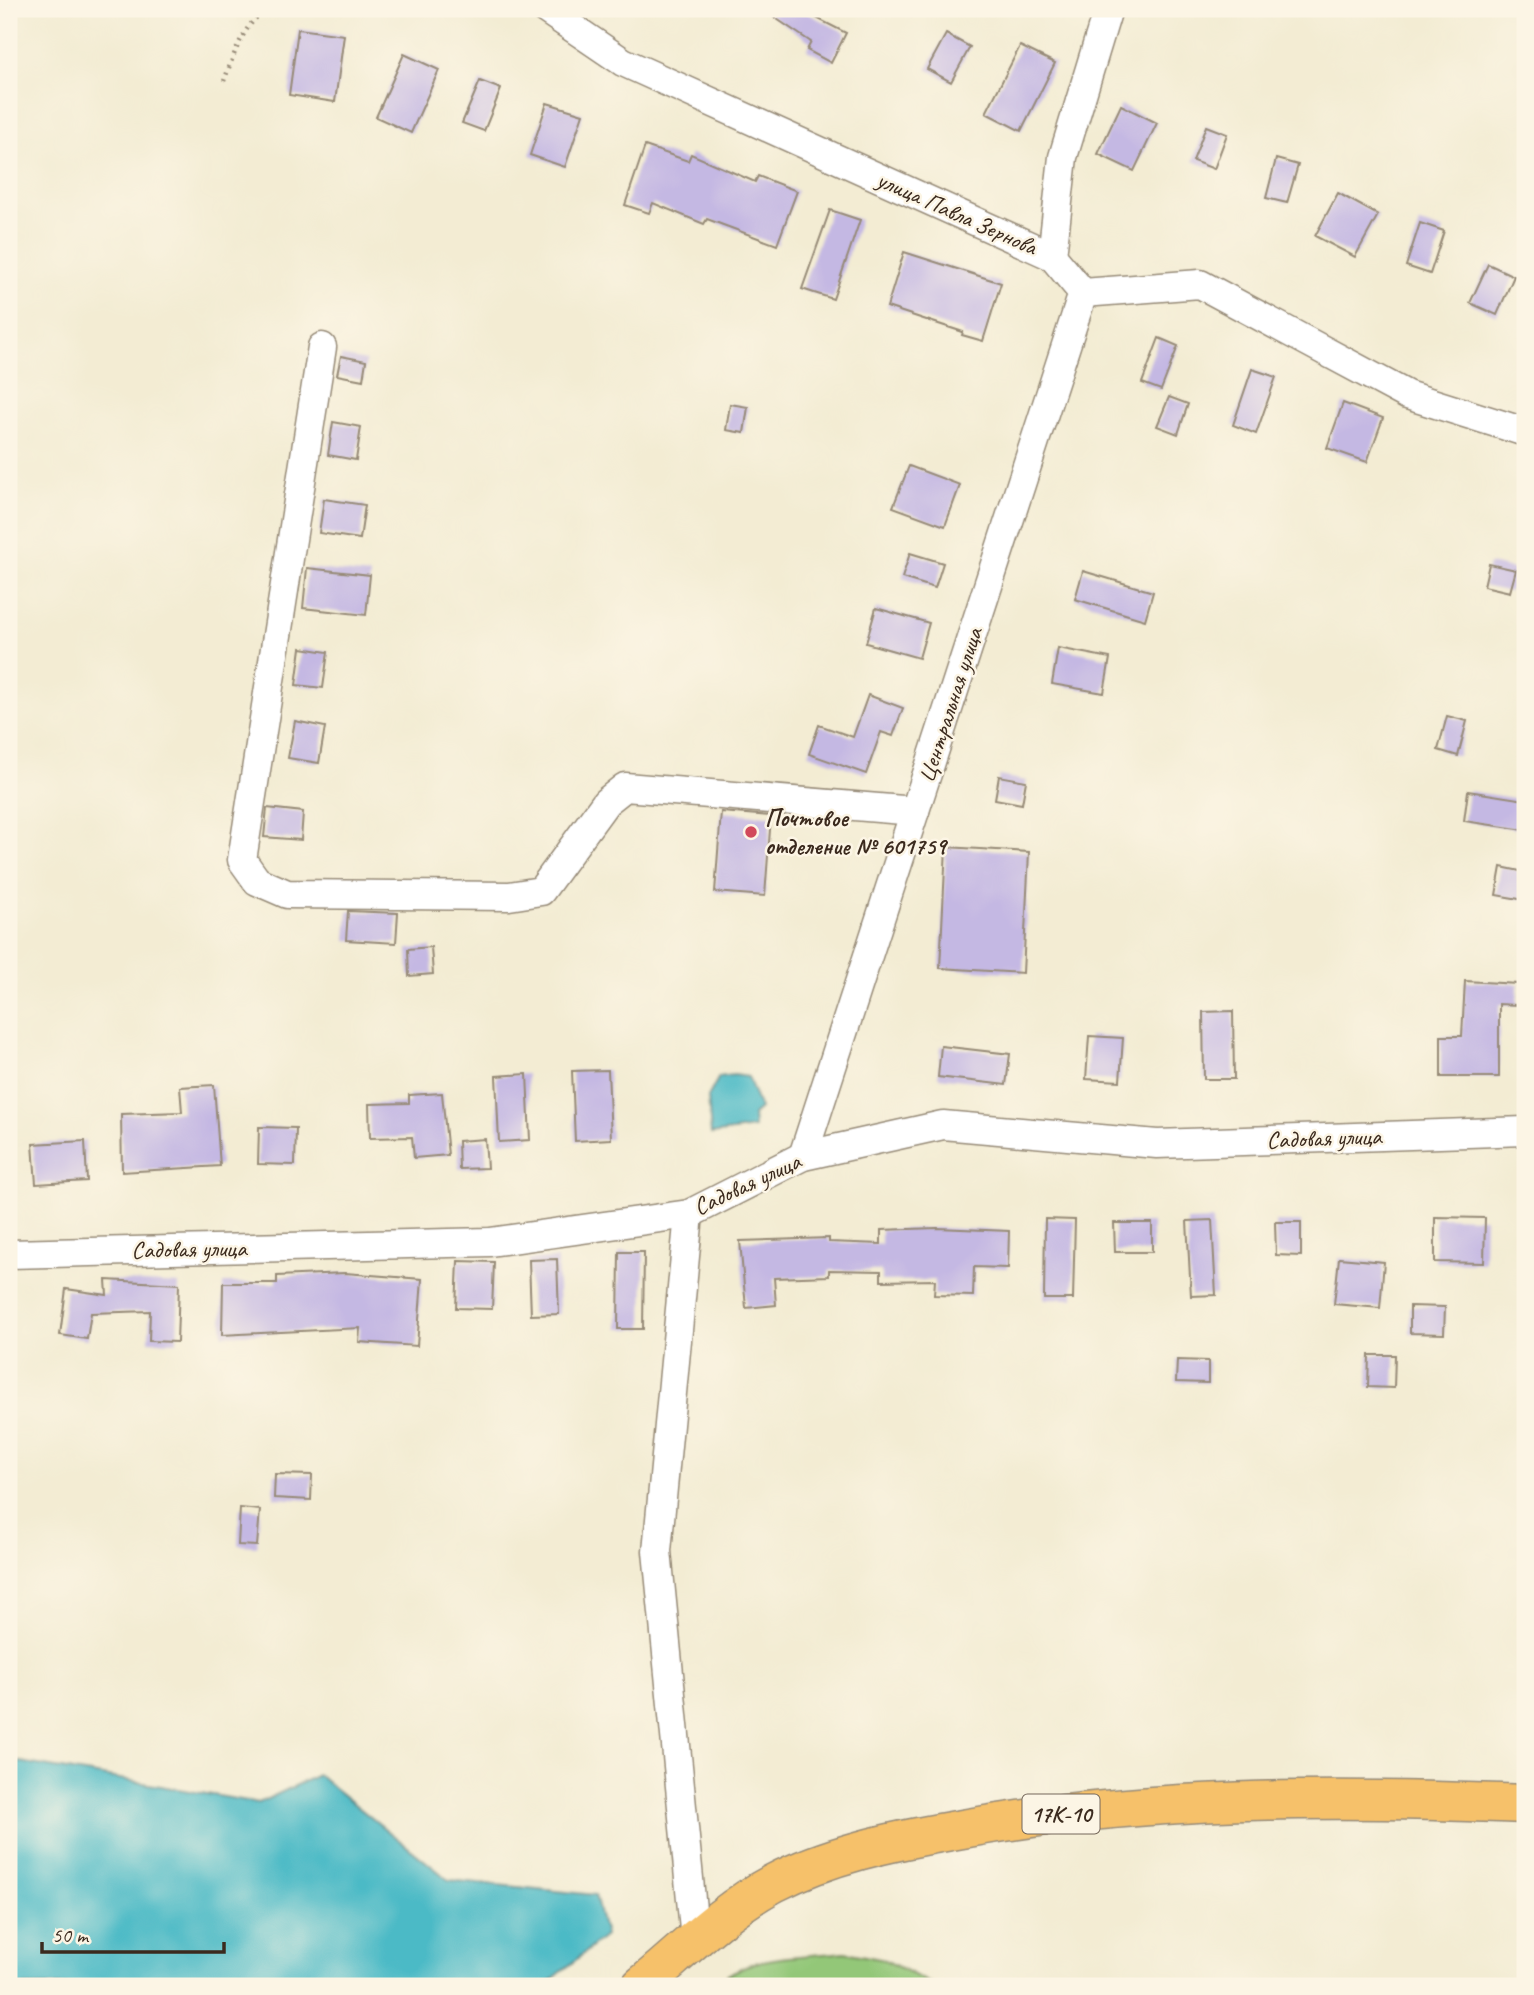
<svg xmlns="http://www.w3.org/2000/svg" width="1534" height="1995" font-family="Caveat,sans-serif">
<rect width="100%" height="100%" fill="#fcf5e5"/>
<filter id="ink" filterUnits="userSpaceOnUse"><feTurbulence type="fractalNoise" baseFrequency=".0143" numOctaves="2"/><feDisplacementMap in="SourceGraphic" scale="14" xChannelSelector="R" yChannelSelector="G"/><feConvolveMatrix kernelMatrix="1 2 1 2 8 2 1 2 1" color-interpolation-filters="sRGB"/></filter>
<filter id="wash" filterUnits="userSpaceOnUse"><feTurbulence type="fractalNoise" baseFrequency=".00686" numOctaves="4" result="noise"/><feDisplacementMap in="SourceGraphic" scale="28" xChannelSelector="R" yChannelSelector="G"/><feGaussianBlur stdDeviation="1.57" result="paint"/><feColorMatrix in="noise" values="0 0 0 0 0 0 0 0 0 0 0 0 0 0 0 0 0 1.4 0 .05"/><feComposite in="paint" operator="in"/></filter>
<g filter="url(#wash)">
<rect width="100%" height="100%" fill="#f3ecd3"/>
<path fill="#93c778" stroke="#67784b" stroke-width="2" d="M 845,1952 L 885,1960 L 935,1986 L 716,1986 C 742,1953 806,1957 845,1952 Z"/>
<g fill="#4cbac6" stroke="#447272" stroke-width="2">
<path d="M 734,1075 L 748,1077 L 760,1109 L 753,1115 L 754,1128 L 711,1134 L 708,1097 L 719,1077 Z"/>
<path d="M 9,1760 L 259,1803 L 318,1775 L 449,1880 L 595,1895 L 605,1936 L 544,1986 L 9,1986 Z"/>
</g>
<g id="blocks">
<g fill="#c4b8e3">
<path d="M 762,9 L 799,9 L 846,33 L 831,63 L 807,50 L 811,42 Z"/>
<path d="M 298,29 L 344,35 L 335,102 L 289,95 Z"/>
<path d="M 946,34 L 970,47 L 951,82 L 927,69 Z"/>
<path d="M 1020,46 L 1055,63 L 1021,131 L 986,113 Z"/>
<path d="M 404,54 L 439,70 L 411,133 L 376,117 Z"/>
<path d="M 480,81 L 501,89 L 484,131 L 462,123 Z"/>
<path d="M 547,103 L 583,114 L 565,167 L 530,155 Z"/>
<path d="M 1121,105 L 1157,123 L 1134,171 L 1098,154 Z"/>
<path d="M 1206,126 L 1227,134 L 1214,169 L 1193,161 Z"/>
<path d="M 645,146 L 688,161 L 691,154 L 755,182 L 758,176 L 797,191 L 777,245 L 707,219 L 704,224 L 653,203 L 649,213 L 625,205 Z"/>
<path d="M 1276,159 L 1298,165 L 1287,203 L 1266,198 Z"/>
<path d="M 1338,193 L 1378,215 L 1355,257 L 1315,236 Z"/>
<path d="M 830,210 L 860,220 L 833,299 L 802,289 Z"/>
<path d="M 1420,223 L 1444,231 L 1430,274 L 1406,266 Z"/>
<path d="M 904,252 L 1001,283 L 983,341 L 962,335 L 963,332 L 887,307 Z"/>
<path d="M 1488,264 L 1514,276 L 1497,315 L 1470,303 Z"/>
<path d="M 1159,338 L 1178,346 L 1161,390 L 1142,383 Z"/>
<path d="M 341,356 L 366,361 L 363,380 L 337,375 Z"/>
<path d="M 1252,369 L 1276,377 L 1256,434 L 1233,425 Z"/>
<path d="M 1169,397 L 1188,404 L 1178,434 L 1157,426 Z"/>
<path d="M 1343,403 L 1383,418 L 1367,462 L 1327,448 Z"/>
<path d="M 730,404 L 748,407 L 744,433 L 726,430 Z"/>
<path d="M 333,422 L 361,427 L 356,460 L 328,455 Z"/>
<path d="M 909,466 L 960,485 L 945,526 L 893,507 Z"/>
<path d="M 324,499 L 365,505 L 360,539 L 319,533 Z"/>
<path d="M 910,553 L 943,563 L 935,588 L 902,578 Z"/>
<path d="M 1489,564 L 1516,570 L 1510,592 L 1484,586 Z"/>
<path d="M 307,568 L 370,575 L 366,615 L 303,608 Z"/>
<path d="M 1083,571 L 1153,592 L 1145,620 L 1075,599 Z"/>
<path d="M 876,608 L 929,623 L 919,658 L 866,643 Z"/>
<path d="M 301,648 L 328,652 L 323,688 L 296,685 Z"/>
<path d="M 1058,648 L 1110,658 L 1104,693 L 1052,684 Z"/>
<path d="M 868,695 L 903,708 L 893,736 L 881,732 L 866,774 L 809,754 L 819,725 L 853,737 Z"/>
<path d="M 1447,716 L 1467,721 L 1458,756 L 1438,750 Z"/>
<path d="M 295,721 L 325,727 L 319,763 L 288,758 Z"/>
<path d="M 999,776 L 1026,781 L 1022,804 L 995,799 Z"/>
<path d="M 1468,791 L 1525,800 L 1525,830 L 1464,821 Z"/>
<path d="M 267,808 L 303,812 L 301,840 L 264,837 Z"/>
<path d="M 721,812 L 771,816 L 765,896 L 715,892 Z"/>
<path d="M 946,847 L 1029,852 L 1023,973 L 940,968 Z"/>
<path d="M 1501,867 L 1525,872 L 1525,900 L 1496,895 Z"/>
<path d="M 348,911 L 398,913 L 396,943 L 346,940 Z"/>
<path d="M 431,947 L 433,974 L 409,976 L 408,949 Z"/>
<path d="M 1465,981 L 1518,984 L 1517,1005 L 1499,1004 L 1499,1077 L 1441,1077 L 1441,1036 L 1462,1036 Z"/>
<path d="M 1233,1011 L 1234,1079 L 1204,1079 L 1203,1012 Z"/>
<path d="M 1089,1036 L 1123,1038 L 1120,1081 L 1086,1079 Z"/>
<path d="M 941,1046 L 1010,1054 L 1006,1085 L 938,1077 Z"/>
<path d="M 608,1070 L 611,1139 L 575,1141 L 572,1071 Z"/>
<path d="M 527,1074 L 530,1140 L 499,1142 L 496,1076 Z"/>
<path d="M 214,1085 L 220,1166 L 122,1172 L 121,1114 L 182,1112 L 180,1087 Z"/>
<path d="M 442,1093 L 448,1155 L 414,1158 L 412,1137 L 370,1138 L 369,1104 L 409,1103 L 409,1095 Z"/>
<path d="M 259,1127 L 296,1128 L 295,1165 L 258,1164 Z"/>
<path d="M 485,1139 L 487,1168 L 459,1169 L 458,1141 Z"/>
<path d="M 85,1141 L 87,1181 L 36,1184 L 33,1144 Z"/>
<path d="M 1435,1217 L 1485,1218 L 1484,1263 L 1435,1262 Z"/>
<path d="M 1045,1219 L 1075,1220 L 1073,1299 L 1044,1299 Z"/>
<path d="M 1212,1220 L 1216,1295 L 1191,1296 L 1187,1221 Z"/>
<path d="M 1275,1222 L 1301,1222 L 1301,1256 L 1276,1255 Z"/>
<path d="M 1114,1223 L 1152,1223 L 1152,1252 L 1115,1252 Z"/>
<path d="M 937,1228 L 1009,1231 L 1008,1268 L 974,1267 L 973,1296 L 934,1295 L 935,1280 L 881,1281 L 881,1271 L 829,1270 L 829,1276 L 774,1278 L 776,1305 L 746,1308 L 740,1241 L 829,1238 L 829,1242 L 881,1244 L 881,1230 Z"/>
<path d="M 619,1252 L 644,1252 L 643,1329 L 618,1329 Z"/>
<path d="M 1339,1258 L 1384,1262 L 1380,1308 L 1334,1304 Z"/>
<path d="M 557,1259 L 559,1314 L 531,1315 L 529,1260 Z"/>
<path d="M 458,1261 L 494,1262 L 492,1309 L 456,1308 Z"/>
<path d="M 345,1273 L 422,1279 L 417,1346 L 359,1342 L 360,1328 L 222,1335 L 223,1283 L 277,1283 L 277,1276 Z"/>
<path d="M 106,1280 L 179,1284 L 177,1342 L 149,1341 L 150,1311 L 91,1313 L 87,1339 L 60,1335 L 66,1289 L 107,1295 Z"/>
<path d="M 1410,1306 L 1445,1307 L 1444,1334 L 1410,1333 Z"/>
<path d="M 1369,1355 L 1395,1355 L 1394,1388 L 1368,1387 Z"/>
<path d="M 1177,1360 L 1208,1361 L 1208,1383 L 1176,1382 Z"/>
<path d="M 275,1474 L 312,1475 L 311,1500 L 274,1498 Z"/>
<path d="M 240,1508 L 260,1510 L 257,1546 L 238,1545 Z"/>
</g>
</g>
</g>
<g filter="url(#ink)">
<use href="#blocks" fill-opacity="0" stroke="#978b78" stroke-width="2"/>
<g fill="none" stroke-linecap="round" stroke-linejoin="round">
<g stroke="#978b78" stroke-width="31">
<g id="minor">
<path d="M 545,9 L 623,62 L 1052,256 L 1083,293 L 1200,284 L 1407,395 L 1525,432"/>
<path d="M 1052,256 L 1063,157 L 1108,9"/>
<path d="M 322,347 L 242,860 L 257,881 L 287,894 L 509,896 L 541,891 L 606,802 L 625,787 L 915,811"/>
<path d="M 803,1156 L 1083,293"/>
<path d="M 9,1254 L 490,1242 L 689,1214 L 803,1156 L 943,1125 L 1157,1144 L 1525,1131"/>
<path d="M 688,1951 L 695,1940 L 657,1551 L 689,1214"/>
</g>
</g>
<g stroke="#978b78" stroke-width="41">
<path id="primary" d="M 641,1986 C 684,1950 725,1909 774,1883 C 828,1855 892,1841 951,1831 C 1139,1796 1335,1796 1525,1804"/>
</g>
<path stroke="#978b78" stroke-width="4.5" stroke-dasharray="2 5" stroke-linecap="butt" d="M 224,81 C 234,55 243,23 268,9"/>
<use href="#minor" stroke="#fff" stroke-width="28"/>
<use href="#primary" stroke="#f6c16b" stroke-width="38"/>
</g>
</g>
<circle fill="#d1495b" stroke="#fcf5e5" stroke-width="2.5" cx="751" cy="832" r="7"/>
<g text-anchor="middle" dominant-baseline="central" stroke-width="5" stroke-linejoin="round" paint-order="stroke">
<rect fill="#fcf5e5" stroke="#75675a" stroke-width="2" x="1022.5" y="1794.5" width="77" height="39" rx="5"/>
<g font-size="23" font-weight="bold" fill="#3b2a1e">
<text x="1061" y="1814">17К-10</text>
</g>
<g font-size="24" fill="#3b2a1e" stroke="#fcf5e5">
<text transform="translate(957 213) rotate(24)">улица Павла Зернова</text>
<text transform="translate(950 705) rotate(-72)">Центральная улица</text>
<text transform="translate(1324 1138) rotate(-2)">Садовая улица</text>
<text transform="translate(747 1184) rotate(-25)">Садовая улица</text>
<text transform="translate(189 1249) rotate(-1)">Садовая улица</text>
</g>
<g font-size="24" font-weight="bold" fill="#3b2a1e" stroke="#fcf5e5" text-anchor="start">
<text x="765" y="818">Почтовое<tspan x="765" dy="28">отделение № 601759</tspan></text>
</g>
</g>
<rect width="1534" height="1995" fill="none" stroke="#fcf5e5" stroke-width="35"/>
<path d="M42 1942v10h182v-10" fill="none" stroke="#3b2a1e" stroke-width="3.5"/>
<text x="52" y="1942" font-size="21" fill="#3b2a1e" stroke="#fcf5e5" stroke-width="5" paint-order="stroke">50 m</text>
</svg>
